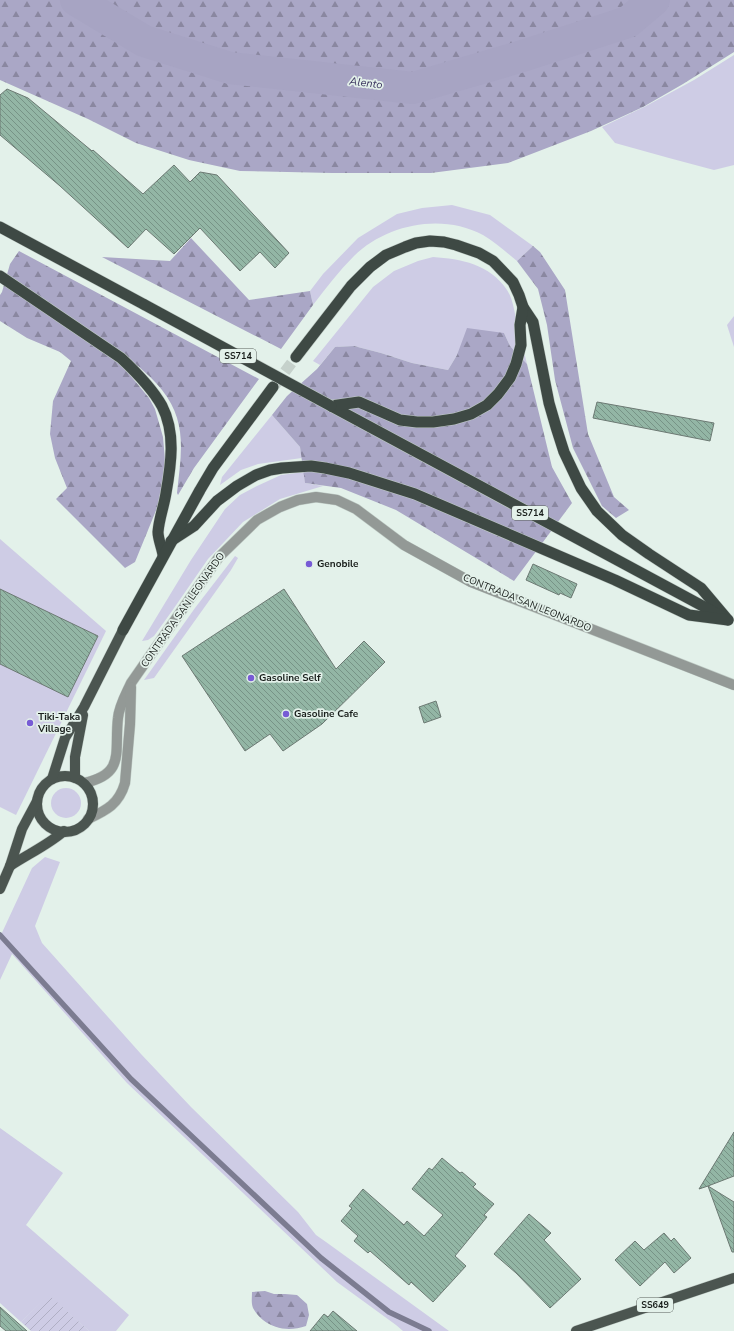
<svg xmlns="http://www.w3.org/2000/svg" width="734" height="1331" font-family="'Nunito Sans',sans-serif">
<defs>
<pattern id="forest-firs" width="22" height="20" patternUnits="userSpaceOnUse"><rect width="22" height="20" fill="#aaa7c6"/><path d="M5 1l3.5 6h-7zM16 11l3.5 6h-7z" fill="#8a87a0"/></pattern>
<pattern id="garden-furrows" width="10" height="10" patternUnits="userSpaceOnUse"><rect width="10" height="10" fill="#cecce5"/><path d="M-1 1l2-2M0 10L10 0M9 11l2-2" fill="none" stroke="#b0afc4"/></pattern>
<pattern id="building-back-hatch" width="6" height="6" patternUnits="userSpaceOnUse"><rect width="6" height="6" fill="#93b6a5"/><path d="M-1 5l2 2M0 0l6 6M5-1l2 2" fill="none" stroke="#779386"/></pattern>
</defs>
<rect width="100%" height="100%" fill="#e3f1ea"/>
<g fill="#cecce5">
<path d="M 734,55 L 734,165 L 714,170 L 669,158 L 615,143 L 602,127 L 646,106 L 694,80 Z"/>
<path d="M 452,205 L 490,215 L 533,246 L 517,261 C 506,252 495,242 483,235 C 442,213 387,224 354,256 C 339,271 326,288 313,305 L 310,291 L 323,274 L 358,238 L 397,214 L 422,208 Z"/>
<path d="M 433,257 C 461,259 490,264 507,290 C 513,299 515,314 517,325 C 520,338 524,351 527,364 L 510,346 L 504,333 L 457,355 L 448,370 L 412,363 L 381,353 L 354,346 L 335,347 L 320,365 L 313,361 L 373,287 L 394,271 L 418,261 Z"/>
<path d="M 734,316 L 734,347 L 727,325 Z"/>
<path d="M 272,415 L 300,447 L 302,458 L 258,464 L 241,470 L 220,485 L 222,477 Z"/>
<path d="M 304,472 L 305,483 L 323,486 L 280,499 L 243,522 L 208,559 L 172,611 L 154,636 L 148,640 L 142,641 L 191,560 L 225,509 L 240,495 L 257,486 L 281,475 Z"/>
<path d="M 0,539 L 106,631 L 16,815 L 0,807 Z"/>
<path d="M 235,556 L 238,558 L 231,570 L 154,678 L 144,680 L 195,608 Z"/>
<circle cx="66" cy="803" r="15"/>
<path d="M 45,857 L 60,862 L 35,926 L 42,943 L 141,1054 L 191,1107 L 298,1212 L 316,1235 L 326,1242 L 449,1331 L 403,1331 L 396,1325 L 337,1282 L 127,1083 L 12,954 L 0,980 L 0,937 L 32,868 Z"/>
<path d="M 0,1128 L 63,1173 L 26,1225 L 129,1315 L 116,1331 L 89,1331 L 48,1295 L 21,1322 L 0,1303 Z"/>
</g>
<g fill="url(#forest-firs)">
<path d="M 0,0 L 74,0 L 143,42 L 230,68 L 412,89 L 516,58 L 628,23 L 655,0 L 734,0 L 734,52 L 683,84 L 643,107 L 591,131 L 508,163 L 431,173 L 332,173 L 240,171 L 189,160 L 136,143 L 88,119 L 0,80 Z"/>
<path d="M 77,0 L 653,0 L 628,21 L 516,57 L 412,88 L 230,67 L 144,41 Z"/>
<path d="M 191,238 L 249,300 L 310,291 L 313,305 L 281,349 L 102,257 L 170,261 Z"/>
<path d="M 533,246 L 540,252 L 565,290 L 588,434 L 614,497 L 629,510 L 616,518 L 602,506 L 573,448 L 555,380 L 547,325 L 538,289 L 517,261 Z"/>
<path d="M 19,251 L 259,379 L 194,468 L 178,495 L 177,493 C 181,454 188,423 162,390 C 155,381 146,373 138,366 L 130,375 L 149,398 L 155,409 L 163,437 L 165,460 L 162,486 L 157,508 L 135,562 L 125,568 L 56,499 L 67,488 L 55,458 L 50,434 L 53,401 L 71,361 L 60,352 L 27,338 L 0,321 L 0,295 L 2,292 L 10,264 Z"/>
<path d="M 467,328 L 504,333 L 510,346 L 527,364 L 552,467 L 572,503 L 514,581 L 396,510 L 341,488 L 305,483 L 300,447 L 272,415 L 287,396 L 317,369 L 335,347 L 354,346 L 381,353 L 412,363 L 448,370 L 457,355 Z"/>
<path d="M 265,1291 L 274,1294 L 285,1294 L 297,1295 L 307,1304 L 309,1315 L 306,1326 C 291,1331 276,1330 263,1320 C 259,1317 255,1312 253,1308 C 251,1303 252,1297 252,1292 Z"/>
</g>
<path fill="url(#garden-furrows)" d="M 48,1294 L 89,1331 L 31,1331 L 21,1322 Z"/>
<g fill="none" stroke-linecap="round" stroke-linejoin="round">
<path stroke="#7c7c91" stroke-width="5.5" d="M 0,935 L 131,1079 L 321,1258 L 389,1312 L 429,1331"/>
<path stroke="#a7a4c3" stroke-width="32" d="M 76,0 L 144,41 L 230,68 L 413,88 L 516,58 L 628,22 L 654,0"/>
</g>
<g fill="url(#building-back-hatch)" stroke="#6c7973">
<path d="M 7,89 L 28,98 L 92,151 L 93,150 L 143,194 L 174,165 L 190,182 L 200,172 L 217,175 L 289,253 L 275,268 L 260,252 L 240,271 L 200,228 L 174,254 L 146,229 L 128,248 L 60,186 L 0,135 L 0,95 Z"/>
<path d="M 597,402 L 714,423 L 710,441 L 593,418 Z"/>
<path d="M 533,564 L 577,584 L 571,598 L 560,593 L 559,595 L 526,580 Z"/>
<path d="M 0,589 L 98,636 L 68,697 L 0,664 Z"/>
<path d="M 284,589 L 336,669 L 364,641 L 385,662 L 322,724 L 283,751 L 270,734 L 245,751 L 182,656 Z"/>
<path d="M 436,701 L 441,717 L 424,723 L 419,707 Z"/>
<path d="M 734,1132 L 734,1176 L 708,1186 L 734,1202 L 734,1252 L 732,1252 L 708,1186 L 699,1189 Z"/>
<path d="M 442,1158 L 460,1173 L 462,1172 L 476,1184 L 473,1187 L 494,1204 L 484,1215 L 487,1217 L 455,1256 L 466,1266 L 433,1302 L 411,1282 L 409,1285 L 370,1251 L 368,1253 L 354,1241 L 358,1236 L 341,1221 L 352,1208 L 349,1206 L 363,1189 L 404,1225 L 407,1221 L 424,1236 L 443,1215 L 412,1189 L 429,1168 L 432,1170 Z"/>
<path d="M 529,1214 L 551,1233 L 544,1240 L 581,1279 L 550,1308 L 516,1273 L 494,1254 Z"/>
<path d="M 664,1233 L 671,1241 L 674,1238 L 691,1258 L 674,1273 L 665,1262 L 640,1286 L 615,1260 L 635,1241 L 644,1250 Z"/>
<path d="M 0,1307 L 27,1331 L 6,1331 L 0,1326 Z"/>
<path d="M 333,1311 L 357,1331 L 310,1331 L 324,1314 L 328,1317 Z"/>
</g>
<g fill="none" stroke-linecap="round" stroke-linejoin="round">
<path stroke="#c5d1cb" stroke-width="11" stroke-dasharray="11 5.5" stroke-linecap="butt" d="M 275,385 L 296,357"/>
<g stroke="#bfcbc5" stroke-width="11">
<g id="minor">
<path d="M 84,783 C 126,774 114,752 118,718 C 119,706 126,694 131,683 L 219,557 L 257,520 L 280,507 L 298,500 L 316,497 L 337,500 L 356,509 L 404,545 L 471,582 L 734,685"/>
<path d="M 88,819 C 107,810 119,804 125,783 L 130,724 L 131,687"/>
</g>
</g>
<g stroke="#bfcbc5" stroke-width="11">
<g id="primary">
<circle cx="65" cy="804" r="28"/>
<path d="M 75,778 L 75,757 L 83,715"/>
<path d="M 52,779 L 65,738 L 84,707 L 123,630"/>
<path d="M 10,866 C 28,854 48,845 64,831"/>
<path d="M 0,889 L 10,866 L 22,829 L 37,801"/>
<path d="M 576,1331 L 734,1278"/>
</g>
</g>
<g stroke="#bfcbc5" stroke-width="12">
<g id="trunk">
<path d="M 0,227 L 145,305"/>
<path d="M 0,276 L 121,358 C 136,372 152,388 162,406 C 176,433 171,465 166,493 C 164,506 159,519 158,532 C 158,539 162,548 163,555"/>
<path d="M 296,357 L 351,286 L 370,267 L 386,255 L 405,247 L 416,243 L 430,241 L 444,242 L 456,245 L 479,253 L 493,261 L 513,282 L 519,295 L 523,307 L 533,322 L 549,403 L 556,427 L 564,452 L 581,488 L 597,511 L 622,535 L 649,554 L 701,588 L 728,620"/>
<path d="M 331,406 L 723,617"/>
<path d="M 331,406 L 359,402 L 400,420 L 417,422 L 433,422 L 454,419 L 471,414 L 487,405 L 498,394 L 510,378 L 516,364 L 521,345 L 520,325 L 523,307"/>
<path d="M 171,541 L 194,526 L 217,501 L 237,486 L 256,475 L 270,470 L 282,468 L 311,466 L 325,468 L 349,473 L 415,494 L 615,580 L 689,615 L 728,620"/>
<path d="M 123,630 L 200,490 L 213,468 L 273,387"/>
</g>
</g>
<use href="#minor" stroke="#939996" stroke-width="10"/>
<use href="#primary" stroke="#4b5550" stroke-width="10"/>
<use href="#trunk" stroke="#3e4944" stroke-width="11"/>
<g stroke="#bfcbc5" stroke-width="12" stroke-linecap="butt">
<path id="trunk-bridge" d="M 145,305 L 331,406"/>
</g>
<use href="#trunk-bridge" stroke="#3e4944" stroke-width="11"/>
</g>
<g fill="#775bd5" stroke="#e3f1ea" stroke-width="1.5">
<circle cx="309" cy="564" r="4"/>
<circle cx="251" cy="678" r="4"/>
<circle cx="286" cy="714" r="4"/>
<circle cx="30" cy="723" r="4"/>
</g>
<g text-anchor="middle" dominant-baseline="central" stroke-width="3.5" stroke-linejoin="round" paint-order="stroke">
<g fill="#e3f1ea" stroke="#565d59" stroke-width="1">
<rect x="220" y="349" width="36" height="14" rx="3"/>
<rect x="512" y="506" width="36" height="14" rx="3"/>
<rect x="637" y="1298" width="36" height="14" rx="3"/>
</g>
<g font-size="9" font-weight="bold" fill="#191e1b">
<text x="238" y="356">SS714</text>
<text x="530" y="513">SS714</text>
<text x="655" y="1305">SS649</text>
</g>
<g font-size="10" font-weight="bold" fill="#191e1b" stroke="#e3f1ea" text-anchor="start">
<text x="317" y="564">Genobile</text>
<text x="259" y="678">Gasoline Self</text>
<text x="294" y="714">Gasoline Cafe</text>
<text x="38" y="717">Tiki-Taka<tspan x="38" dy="12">Village</tspan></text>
</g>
<g font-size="10" fill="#191e1b" stroke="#e3f1ea">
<text transform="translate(527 603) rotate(22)">CONTRADA SAN LEONARDO</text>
<text transform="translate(183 610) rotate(-55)">CONTRADA SAN LEONARDO</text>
</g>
<g font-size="11" font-style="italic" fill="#3b345f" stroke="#e3f1ea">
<text transform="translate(366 83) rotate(7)">Alento</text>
</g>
</g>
</svg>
